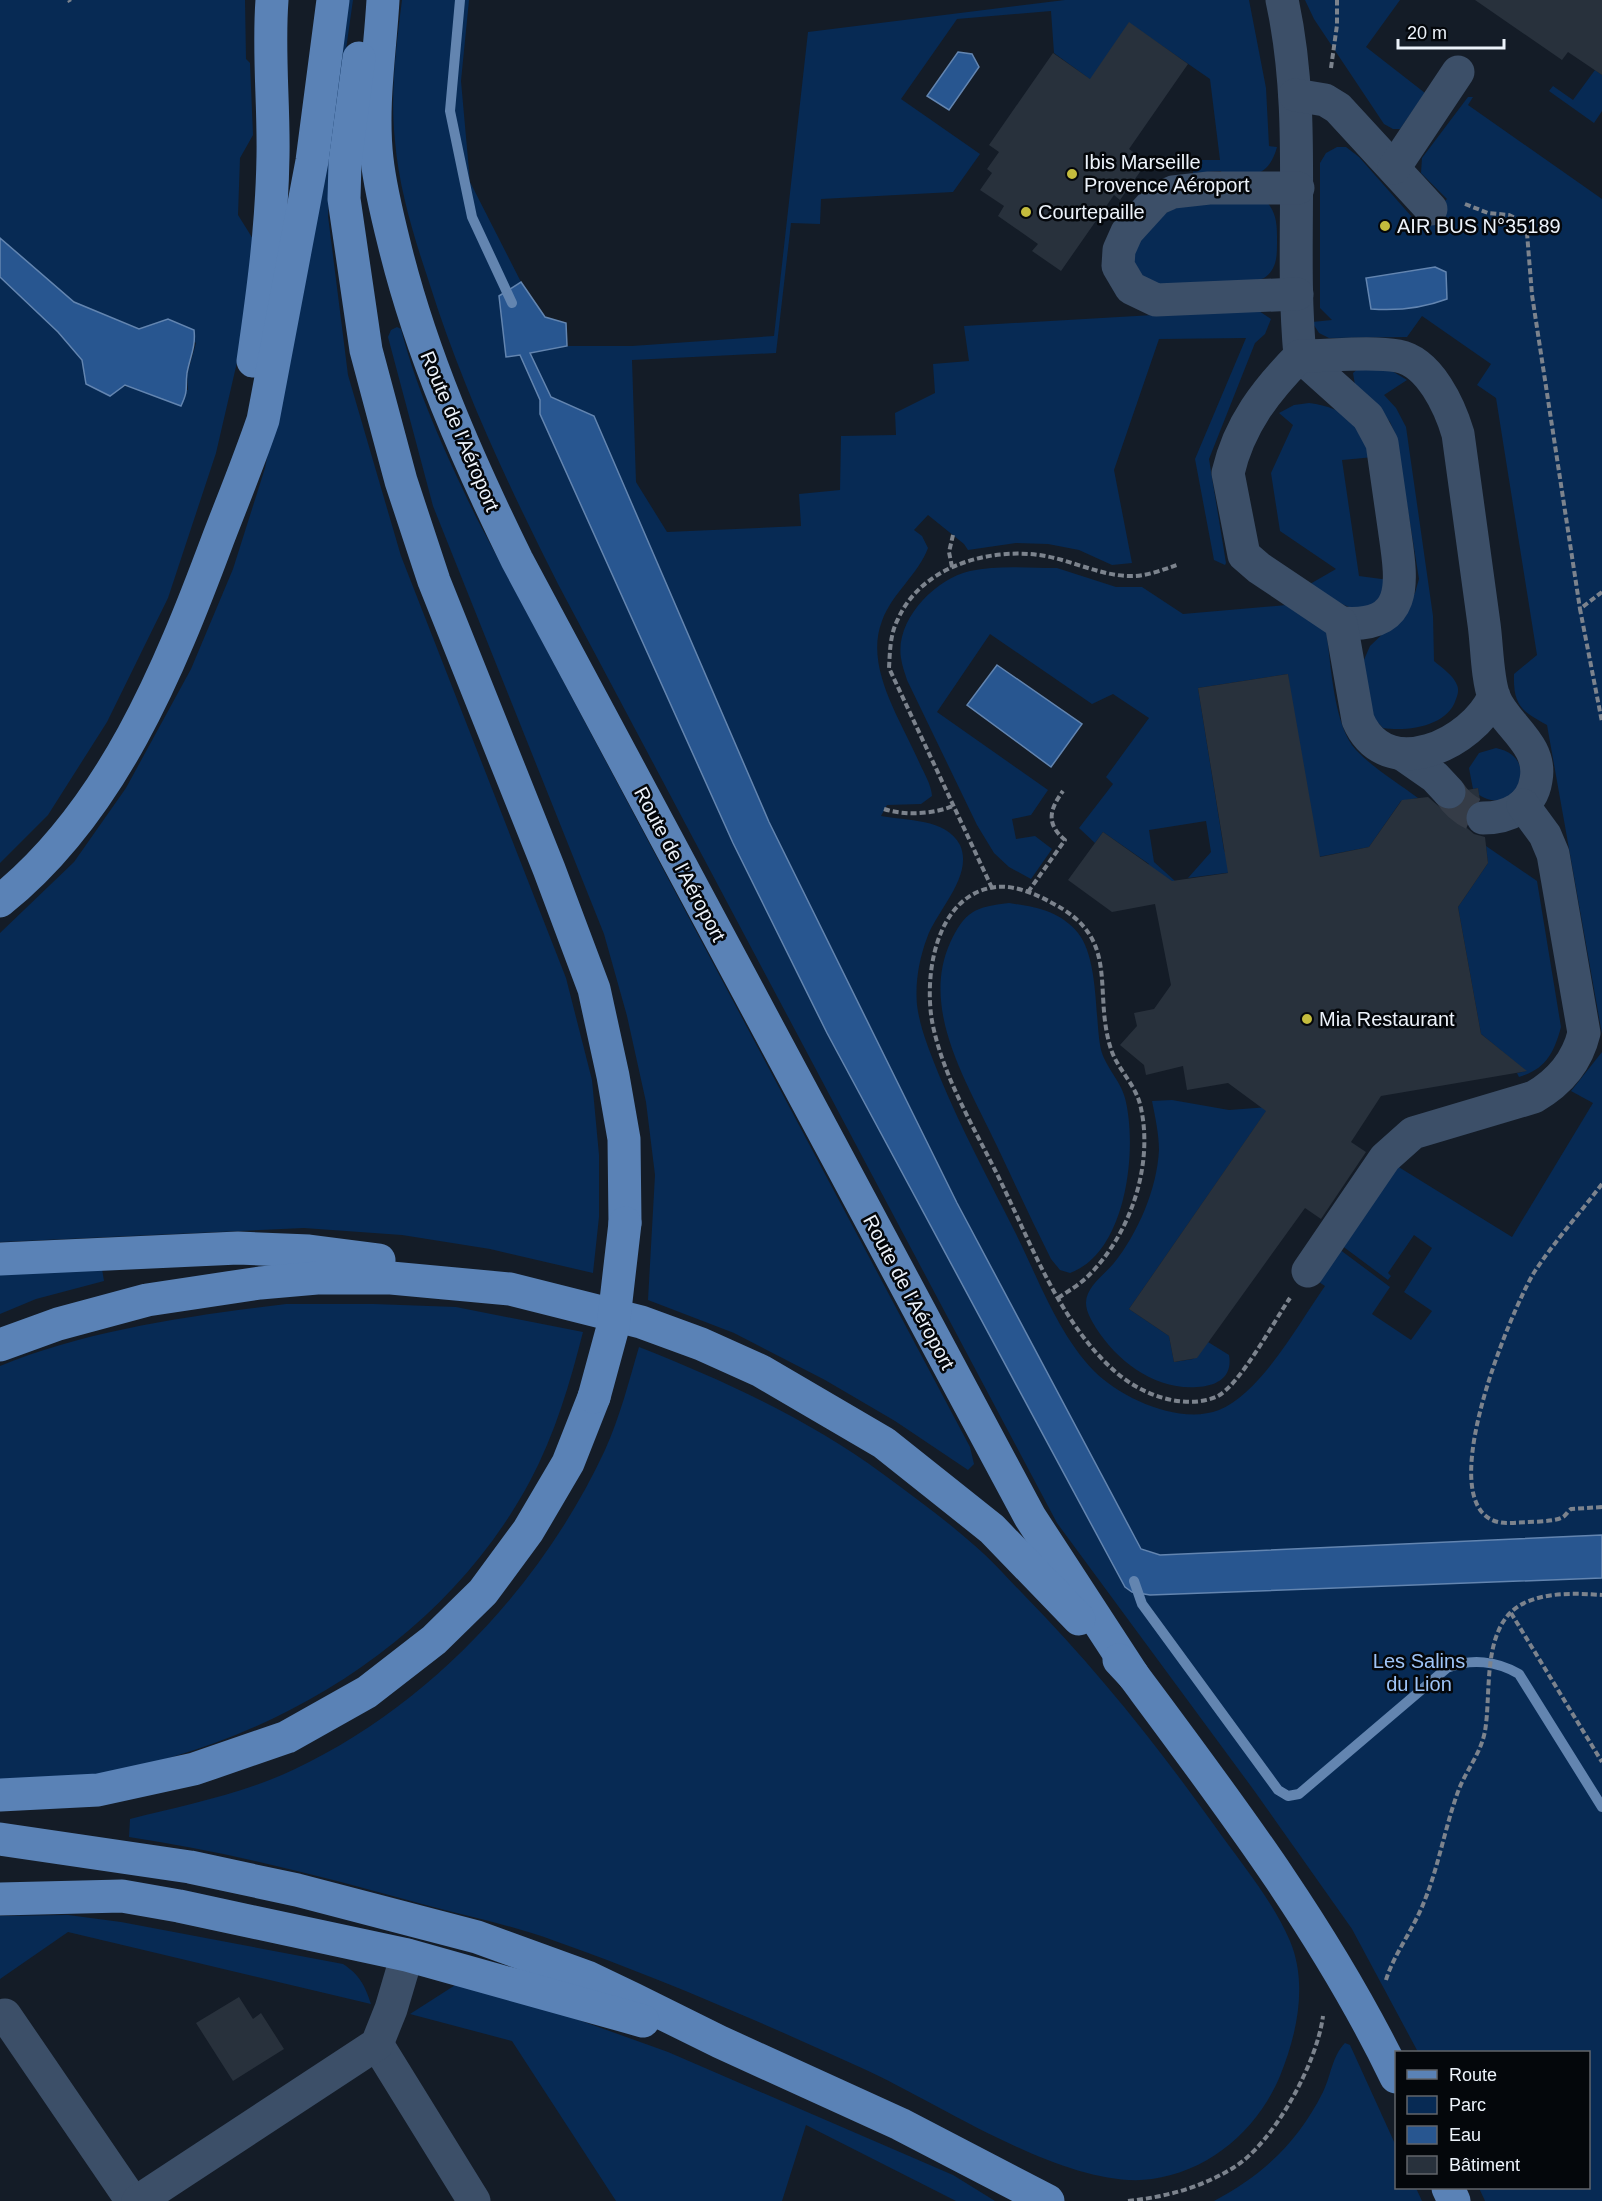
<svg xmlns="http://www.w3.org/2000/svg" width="1602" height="2201" font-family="Helvetica,sans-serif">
<rect width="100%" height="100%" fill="#141c27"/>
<g fill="#072a54">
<path d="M 0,0 L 245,0 L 246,59 L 250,63 L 253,135 L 240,158 L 238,215 L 253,239 L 244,332 L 216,453 L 168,598 L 107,722 L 48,815 L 0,863 L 0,277 L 58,332 L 82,360 L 86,384 L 188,390 L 187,375 L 196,343 L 168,319 L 140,329 L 74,302 L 0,238 Z"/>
<path d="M 347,0 L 353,0 L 333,141 L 328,216 L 348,375 L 401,556 L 566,978 L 592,1080 L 599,1155 L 599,1217 L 593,1273 L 490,1249 L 402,1235 L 304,1228 L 0,1242 L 0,933 L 74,862 L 126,788 L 191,669 L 233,569 L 265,468 L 312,233 Z"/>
<path d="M 402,0 L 469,0 L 461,81 L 470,182 L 521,282 L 499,296 L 506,357 L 520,354 L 540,400 L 540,414 L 733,843 L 827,1033 L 1125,1587 L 1224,1552 L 1160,1555 L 1141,1549 L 957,1203 L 769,822 L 594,416 L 551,397 L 529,353 L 567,346 L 632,346 L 774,336 L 808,32 L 1065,0 L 1249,0 L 1266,88 L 1269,146 L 1277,147 C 1268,179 1252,175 1223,178 L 1221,171 L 1193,173 L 1195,160 L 1220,160 L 1210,79 L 1129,23 L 1091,80 L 1054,53 L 1051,11 L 957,19 L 901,99 L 980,154 L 953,192 L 821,199 L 820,224 L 791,223 L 776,353 L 632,360 L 636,482 L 667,532 L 801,526 L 799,494 L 840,490 L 841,436 L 896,435 L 895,413 L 935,393 L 933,364 L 969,361 L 964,326 L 1256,309 L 1271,319 L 1265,334 L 1255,343 L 1209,459 L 1226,563 L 1225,565 L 1214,560 L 1195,459 L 1246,338 L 1159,339 L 1114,470 L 1132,563 L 1112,565 L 1079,550 L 1048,544 L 1016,543 L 968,550 L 964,544 L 928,515 L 914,530 L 922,536 L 928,548 C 918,575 892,593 882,621 C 864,667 901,720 919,762 C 924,773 931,784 932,796 L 921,804 L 887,805 L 881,816 C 906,821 946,818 960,845 C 974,876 936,911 927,938 C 919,959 915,983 917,1005 C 920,1029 930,1052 939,1075 C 961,1129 989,1180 1015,1232 C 1038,1278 1058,1334 1094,1371 C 1122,1399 1180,1425 1219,1410 C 1261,1393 1299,1323 1325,1286 L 1316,1280 L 1339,1249 L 1390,1287 L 1372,1314 L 1411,1340 L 1432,1311 L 1404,1292 L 1432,1248 L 1414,1235 L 1388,1273 L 1391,1276 L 1388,1280 L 1341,1245 L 1397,1166 L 1512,1237 L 1593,1103 L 1571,1091 L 1602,1052 L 1602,2201 L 1485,2201 L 1479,2188 L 1588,2188 L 1588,2052 L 1418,2052 L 1352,1929 L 1253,1789 L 1057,1523 L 558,584 C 508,485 462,387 429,282 C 414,237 399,189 395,141 C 390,93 396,47 402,0 Z"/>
<path d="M 1305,0 L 1400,0 L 1366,47 L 1425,93 L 1400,129 L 1393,129 L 1384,124 L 1314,19 Z"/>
<path d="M 1595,70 L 1602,75 L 1602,111 L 1594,123 L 1549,91 L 1553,86 L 1573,100 Z"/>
<path d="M 1468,97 L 1473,97 L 1468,105 L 1602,199 L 1602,1034 L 1547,725 C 1521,711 1513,705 1514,674 L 1537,655 L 1496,398 L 1477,385 L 1491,364 L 1422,316 L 1407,337 L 1329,338 L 1319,333 L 1312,322 L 1332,320 L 1320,308 L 1320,163 L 1326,153 L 1337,147 L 1346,147 L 1359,157 L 1419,225 L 1447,199 L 1421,173 L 1422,158 Z"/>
<path d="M 1189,202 L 1267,202 C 1278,215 1277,229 1277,245 C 1277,258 1276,270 1264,278 C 1256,283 1176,288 1163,286 C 1158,285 1147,280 1142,276 C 1138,274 1135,266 1134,261 C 1128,231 1166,211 1189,202 Z"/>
<path d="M 397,327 L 401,329 C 418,395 447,456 476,517 L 970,1447 L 974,1464 L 968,1470 L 895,1421 L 825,1380 L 734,1333 L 648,1300 L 655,1175 L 646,1102 L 627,1016 L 604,934 L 433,506 L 388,337 L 391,330 Z"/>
<path d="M 1360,367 L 1392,371 L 1407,380 L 1384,395 L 1396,408 L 1406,427 L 1433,616 L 1434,661 C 1441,667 1454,676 1457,685 C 1459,689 1458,694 1456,699 C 1448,726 1408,732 1383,728 L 1372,716 L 1363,662 L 1370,646 L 1392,625 L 1415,593 L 1419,579 L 1396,436 L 1390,422 L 1355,385 L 1353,373 Z"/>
<path d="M 1309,403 C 1348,408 1358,424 1374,457 L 1342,460 L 1359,576 L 1389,580 C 1368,629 1343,605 1310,584 L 1336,569 L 1280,531 L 1271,473 L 1293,425 L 1279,413 L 1294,405 Z"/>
<path d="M 1057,568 L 1116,587 L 1142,587 L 1183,614 L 1287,605 L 1326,629 C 1331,662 1333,725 1356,750 C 1373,768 1398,783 1418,798 L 1401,801 L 1369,847 L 1308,859 L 1288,674 L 1198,688 L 1224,850 L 1233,872 L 1188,878 L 1211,852 L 1206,821 L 1149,830 L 1154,862 L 1175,881 L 1140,887 L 1149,864 L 1103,832 L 1095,843 L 1079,828 L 1113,784 L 1106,777 L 1149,718 L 1113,694 L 1092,704 L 990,634 L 937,712 L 1048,790 L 1031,815 L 1012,819 L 1016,839 L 1035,836 L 1052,849 L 1031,879 L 1009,867 L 994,853 L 977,825 L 907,680 C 905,673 902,666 901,658 C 895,620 935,579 970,571 C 997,565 1029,568 1057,568 Z"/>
<path d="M 1496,748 C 1544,758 1514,818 1479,795 L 1478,788 L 1473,789 L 1469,768 L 1479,753 Z"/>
<path d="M 1486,846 L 1537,881 L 1561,1027 C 1554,1053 1546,1069 1519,1077 L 1517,1073 L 1526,1071 L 1481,1034 L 1458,907 L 1488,863 Z"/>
<path d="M 1009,903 C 1036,907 1060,911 1078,933 C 1098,958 1095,1013 1100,1045 C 1103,1065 1120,1079 1125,1098 C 1138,1148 1127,1253 1070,1273 L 1060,1270 L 1051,1259 C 1032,1221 1014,1182 996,1144 C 968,1084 920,1010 950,943 C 965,911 975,907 1009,903 Z"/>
<path d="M 1172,1100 L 1229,1110 L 1269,1107 L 1129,1309 L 1169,1336 L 1174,1362 L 1193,1359 L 1208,1342 L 1229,1355 C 1233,1377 1217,1386 1197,1387 C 1155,1390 1118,1362 1096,1328 C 1092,1321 1086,1312 1086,1303 C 1086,1287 1104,1275 1114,1263 C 1138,1233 1157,1189 1159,1150 C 1159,1134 1155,1116 1152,1101 Z"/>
<path d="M 102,1269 L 104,1281 L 36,1299 L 0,1314 L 0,1274 Z"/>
<path d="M 286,1304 L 374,1304 L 456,1307 L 583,1332 C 570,1383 555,1434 530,1481 C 443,1644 266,1749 86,1776 C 58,1781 28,1781 0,1783 L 0,1366 C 86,1330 194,1315 286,1304 Z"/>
<path d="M 639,1347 C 725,1381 808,1419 883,1474 C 914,1497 946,1520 974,1545 C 992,1560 1007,1578 1023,1594 C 1094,1666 1156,1744 1214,1825 C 1240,1862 1272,1899 1290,1941 C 1308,1984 1297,2034 1280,2076 C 1258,2129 1210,2171 1152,2179 C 1068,2191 941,2104 864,2069 C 763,2023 660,1978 555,1941 C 512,1925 466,1916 422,1904 C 325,1877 229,1852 129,1837 L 130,1819 C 185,1805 243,1794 295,1769 C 429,1706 543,1584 605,1450 C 620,1417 629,1381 639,1347 Z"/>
<path d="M 68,1915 L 121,1922 L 343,1964 C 360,1975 365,1986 371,2004 L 68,1932 L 0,1979 L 0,1916 Z"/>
<path d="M 460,1982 L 551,2010 L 668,2052 L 953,2175 L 995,2201 L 956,2201 L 806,2125 L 782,2201 L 616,2201 L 512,2041 L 410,2014 Z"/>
<path d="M 1345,2043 L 1350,2045 L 1396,2146 L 1396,2188 L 1416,2188 L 1422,2201 L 1214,2201 C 1263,2175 1298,2142 1323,2092 C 1331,2076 1332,2056 1345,2043 Z"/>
</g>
<g fill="#285690" stroke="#6385b0" stroke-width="1.5">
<path d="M 958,52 L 972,54 L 979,67 L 949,110 L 927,96 Z"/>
<path d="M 0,238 L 74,302 L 139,329 L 168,319 L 194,330 C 196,346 190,357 187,373 C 185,389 189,389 181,406 L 125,385 L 110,396 L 86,384 L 82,360 L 58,332 L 0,277 Z"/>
<path d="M 1435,267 L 1446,272 L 1447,299 C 1423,308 1397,311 1371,309 L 1366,278 Z"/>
<path d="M 521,282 L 545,317 L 566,323 L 567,346 L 530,353 L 551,397 L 594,416 L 769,822 L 957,1203 L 1141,1549 L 1160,1555 L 1602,1535 L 1602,1578 L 1150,1595 L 1132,1592 L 1125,1587 L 827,1033 L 733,843 L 540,414 L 540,400 L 520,355 L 506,357 L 499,296 Z"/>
<path d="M 997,665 L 1082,724 L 1051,767 L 967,705 Z"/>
</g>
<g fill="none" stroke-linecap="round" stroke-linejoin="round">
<g stroke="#6385b0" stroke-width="10">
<path d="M 460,0 L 450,111 L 472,217 L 512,303"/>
<path d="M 1134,1581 L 1142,1604 L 1278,1790 L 1288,1796 L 1299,1794 L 1447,1668 C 1471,1658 1497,1661 1519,1674 L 1602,1807"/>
</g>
</g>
<g fill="#28313c">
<path d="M 1475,0 L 1602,0 L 1602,75 L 1568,52 L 1562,60 Z"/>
<path d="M 1129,22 L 1188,64 L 1129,149 L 1147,162 L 1120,200 L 1114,195 L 1061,271 L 1032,251 L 1038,244 L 998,216 L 1004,206 L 980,190 L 992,173 L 987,169 L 999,152 L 989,145 L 1053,53 L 1090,79 Z"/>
<path d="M 1288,674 L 1320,857 L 1369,847 L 1402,800 L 1428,797 L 1443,810 L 1453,810 L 1462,805 L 1467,790 L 1478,788 L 1480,800 L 1467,809 L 1464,820 L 1467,828 L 1474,834 L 1485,837 L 1488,863 L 1458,907 L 1481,1034 L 1527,1071 L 1381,1096 L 1351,1142 L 1366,1152 L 1321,1219 L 1305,1208 L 1197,1358 L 1174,1362 L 1169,1336 L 1129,1309 L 1266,1111 L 1228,1083 L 1187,1090 L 1183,1066 L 1146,1075 L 1144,1065 L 1120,1045 L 1137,1026 L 1134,1013 L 1154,1009 L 1171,985 L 1155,904 L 1112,912 L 1068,880 L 1103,832 L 1172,881 L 1228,873 L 1198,688 Z"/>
<path d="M 239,1997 L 253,2019 L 261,2013 L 284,2049 L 233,2081 L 196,2023 Z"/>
</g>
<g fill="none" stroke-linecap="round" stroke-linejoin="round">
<path stroke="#353c47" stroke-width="33" stroke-dasharray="33 16" stroke-linecap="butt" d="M 1449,792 C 1458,806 1467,812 1483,818"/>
<g stroke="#7c838d" stroke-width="4" stroke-dasharray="6 3" stroke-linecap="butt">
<path d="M 69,0 L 70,2"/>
<path d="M 1331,68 L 1337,25 L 1337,0"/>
<path d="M 1465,204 L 1488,213 L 1509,215 L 1521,221 L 1527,233 L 1532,295 L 1580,609"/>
<path d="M 952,567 L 949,552 L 953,535"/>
<path d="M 1602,592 L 1580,609 L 1602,722"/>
<path d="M 884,809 C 905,816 933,814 953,806"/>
<path d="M 992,888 L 889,668 C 890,651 890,634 898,619 C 921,567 987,548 1039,555 C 1069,559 1098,575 1128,576 C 1145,577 1162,570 1177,565"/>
<path d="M 1028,892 L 1065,840 C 1046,824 1049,810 1063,791"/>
<path d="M 1602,1184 C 1580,1213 1555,1241 1535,1271 C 1512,1307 1419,1528 1511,1523 C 1523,1522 1552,1522 1561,1518 C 1565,1517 1568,1511 1571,1509 L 1602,1507"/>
<path d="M 1058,1298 C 1067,1292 1077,1286 1085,1279 C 1130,1237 1155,1164 1140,1104 C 1134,1082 1116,1068 1110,1046 C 1093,988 1121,938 1052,903 C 1036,894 1015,885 996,887 C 936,894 924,974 932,1021 C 942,1074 972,1124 996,1172 C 1030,1240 1059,1324 1118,1374 C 1143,1395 1184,1410 1216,1397 C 1239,1387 1274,1321 1290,1298"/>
<path d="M 1511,1613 L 1602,1762"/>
<path d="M 1386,1980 C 1393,1956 1414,1928 1424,1902 C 1439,1866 1445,1826 1459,1789 C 1467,1769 1481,1753 1485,1731 C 1491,1697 1483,1641 1510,1613 C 1532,1591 1574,1593 1602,1595"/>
<path d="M 1128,2201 C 1165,2197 1200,2188 1233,2168 C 1274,2143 1317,2063 1323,2016"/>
</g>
<g stroke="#3c4f68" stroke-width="33">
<path d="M 1282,0 C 1308,118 1289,238 1300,356 L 1368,417 L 1382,443 C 1386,471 1390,499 1394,527 C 1401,577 1413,629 1341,623"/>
<path d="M 1295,95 L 1325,100 L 1338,108 L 1431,209"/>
<path d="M 1394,168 L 1458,72"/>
<path d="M 1297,294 L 1156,300 L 1131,288 L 1118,266 L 1119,250 L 1127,232 L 1157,199 L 1173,192 L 1209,188 L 1298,188"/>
<path d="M 1402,754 L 1435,777 L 1449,792"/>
<path d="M 1483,818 C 1508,818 1532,807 1536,780 C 1543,744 1505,726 1494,697 C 1487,678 1487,645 1484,624 C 1475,561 1467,497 1458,434 C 1450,407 1430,362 1398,356 C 1371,351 1329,356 1300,356 C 1266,390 1239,425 1228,473 L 1244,555 L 1259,568 L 1341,623 L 1358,720 C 1386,785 1473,744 1494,696"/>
<path d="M 1308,1271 L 1385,1158 L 1413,1133 L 1534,1097 C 1560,1082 1577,1062 1584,1033 L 1553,854 L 1545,835 L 1523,805"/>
<path d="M 5,2015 L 132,2201"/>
<path d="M 377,2044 L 474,2201"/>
<path d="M 138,2201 L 377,2044 L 391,2009 L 407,1955"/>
</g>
<g stroke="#5a82b6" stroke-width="33">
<path d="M 383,0 C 380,52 371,107 377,159 C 380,187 387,215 394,243 C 421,354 467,458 517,560 L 1030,1517 L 1133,1675"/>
<path d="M 359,58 L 345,162 L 344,199 L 366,350 L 401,481 L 434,581 L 549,869 L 594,989 L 613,1076 L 624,1139 L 625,1223"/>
<path d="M 253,361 C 263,292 272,225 273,156 C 274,104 268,52 272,0"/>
<path d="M 0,901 C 112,811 169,670 218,539 C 233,500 249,461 263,420 L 312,161 L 333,0"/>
<path d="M 0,1259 L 238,1248 L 309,1251 L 379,1260"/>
<path d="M 0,1345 L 58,1324 L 147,1300 L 260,1283 L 317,1278 L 391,1278 L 510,1289 L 641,1322 L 701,1344 L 761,1371 L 884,1443 L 992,1529 L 1079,1619"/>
<path d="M 1119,1660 L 1133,1675 C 1229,1804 1326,1932 1396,2077"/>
<path d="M 0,1795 L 98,1790 L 194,1769 L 287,1737 L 367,1692 L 434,1640 L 483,1592 L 528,1531 L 568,1463 L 594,1397"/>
<path d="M 0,1839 L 190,1867 L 297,1890 L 477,1937 L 587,1977 L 633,1999 L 720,2042 L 900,2124 L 1048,2201"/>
<path d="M 0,1899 L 122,1896 L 179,1906 L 407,1955 L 643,2021"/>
<path d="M 1448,2188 L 1454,2201"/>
</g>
<path stroke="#5a82b6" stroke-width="33" d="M 594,1397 L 613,1327 L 625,1223"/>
</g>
<g fill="#c4bc3d" stroke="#04070b" stroke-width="2">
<circle cx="1072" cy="174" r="6"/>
<circle cx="1026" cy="212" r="6"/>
<circle cx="1385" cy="226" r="6"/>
<circle cx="1307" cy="1019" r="6"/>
</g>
<g text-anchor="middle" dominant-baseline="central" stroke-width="5" stroke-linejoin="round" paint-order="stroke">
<g font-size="20" fill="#edf3fb" stroke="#04070b" text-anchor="start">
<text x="1084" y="162">Ibis Marseille<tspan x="1084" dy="23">Provence Aéroport</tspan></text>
<text x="1038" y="212">Courtepaille</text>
<text x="1397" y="226">AIR BUS N°35189</text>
<text x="1319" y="1019">Mia Restaurant</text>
</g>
<g font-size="20" fill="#edf3fb" stroke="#04070b">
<text transform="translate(460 431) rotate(67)">Route de l'Aéroport</text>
<text transform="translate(680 864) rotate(62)">Route de l'Aéroport</text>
<text transform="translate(909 1292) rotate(62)">Route de l'Aéroport</text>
</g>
<g font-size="20" fill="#9fc5f8" stroke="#04070b">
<text x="1419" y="1661">Les Salins<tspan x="1419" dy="23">du Lion</tspan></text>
</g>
</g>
<rect x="1395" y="2051" width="195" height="138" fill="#04070b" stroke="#61656b" stroke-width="1.5"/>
<rect x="1407" y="2070" width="30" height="9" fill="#5a82b6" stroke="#61656b" stroke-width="1.5"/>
<text x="1449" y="2081" font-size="18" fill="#edf3fb">Route</text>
<rect x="1407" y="2096" width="30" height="18" fill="#072a54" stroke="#61656b" stroke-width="1.5"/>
<text x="1449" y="2111" font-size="18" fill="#edf3fb">Parc</text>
<rect x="1407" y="2126" width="30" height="18" fill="#285690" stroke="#61656b" stroke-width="1.5"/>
<text x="1449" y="2141" font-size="18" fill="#edf3fb">Eau</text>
<rect x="1407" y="2156" width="30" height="18" fill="#28313c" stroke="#61656b" stroke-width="1.5"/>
<text x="1449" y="2171" font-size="18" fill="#edf3fb">Bâtiment</text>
<path d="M1398 39v9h106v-9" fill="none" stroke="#edf3fb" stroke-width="3"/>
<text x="1407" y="39" font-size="18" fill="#edf3fb" stroke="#04070b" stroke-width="4.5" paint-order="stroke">20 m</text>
</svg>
